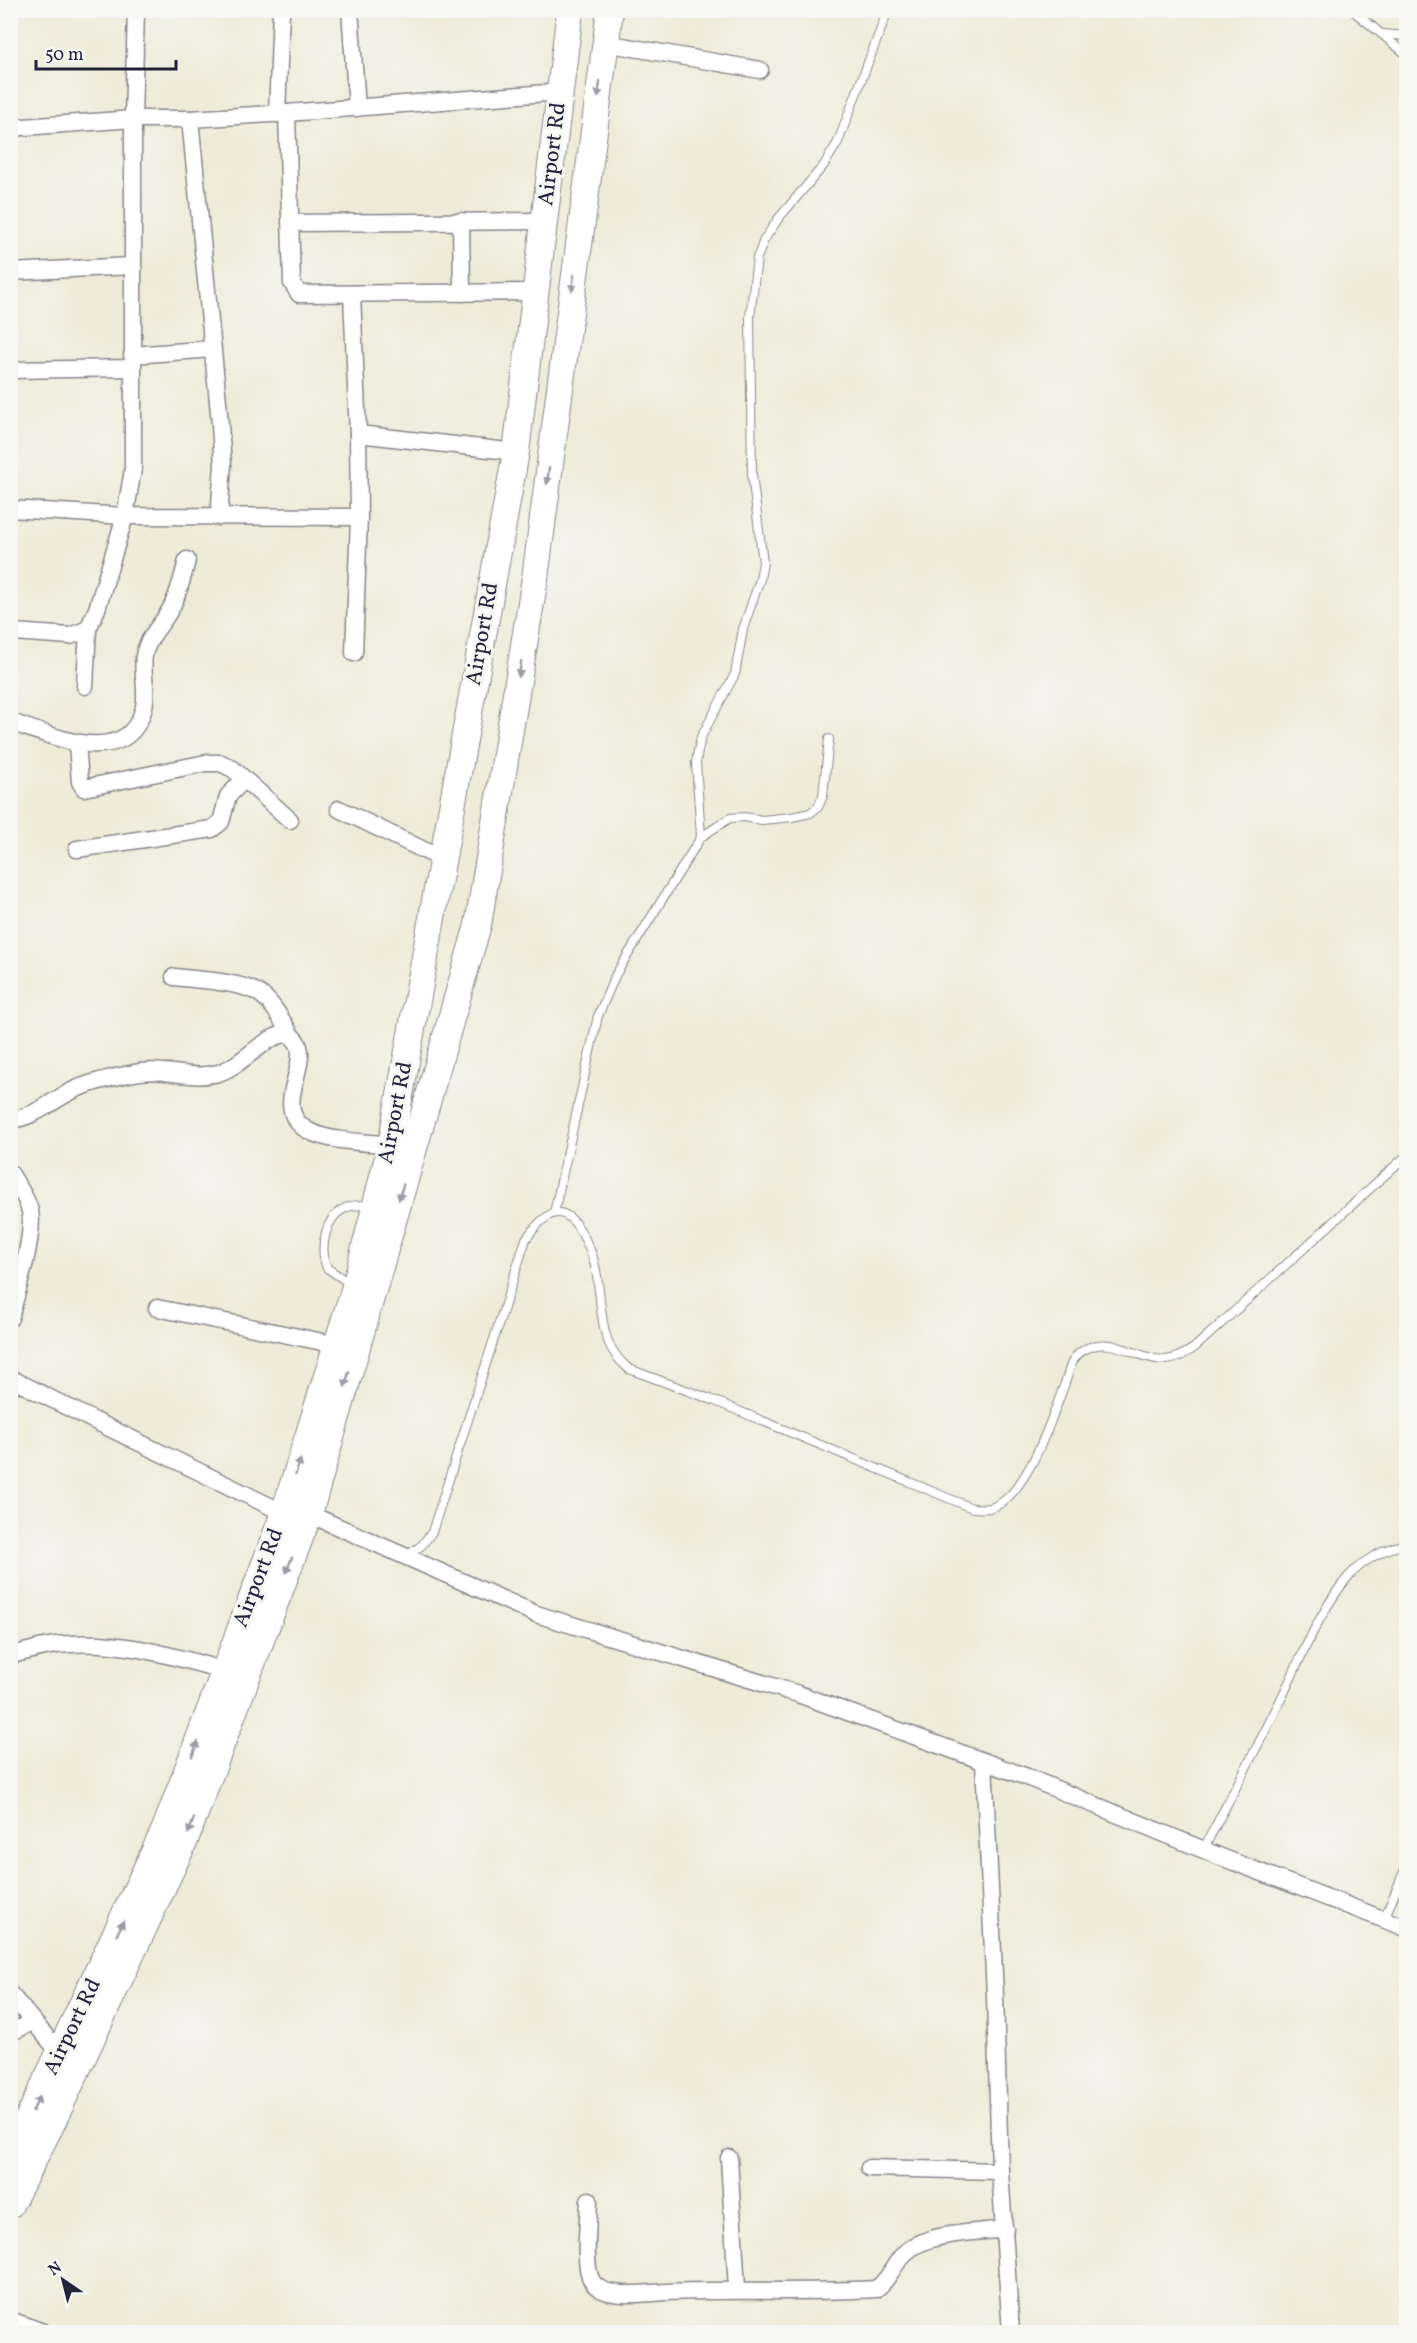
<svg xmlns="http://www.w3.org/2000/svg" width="1417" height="2343" font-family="Vollkorn,serif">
<rect width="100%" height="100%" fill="#f6f6f2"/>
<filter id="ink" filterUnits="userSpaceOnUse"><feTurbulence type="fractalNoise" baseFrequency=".0167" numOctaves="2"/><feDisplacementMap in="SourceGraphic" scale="12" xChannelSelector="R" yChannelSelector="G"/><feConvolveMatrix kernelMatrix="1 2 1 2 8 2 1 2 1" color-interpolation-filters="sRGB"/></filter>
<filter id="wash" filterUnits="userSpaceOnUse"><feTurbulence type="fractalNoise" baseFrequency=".008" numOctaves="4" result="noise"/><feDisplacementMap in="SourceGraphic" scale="24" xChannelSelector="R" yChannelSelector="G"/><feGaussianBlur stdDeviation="1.35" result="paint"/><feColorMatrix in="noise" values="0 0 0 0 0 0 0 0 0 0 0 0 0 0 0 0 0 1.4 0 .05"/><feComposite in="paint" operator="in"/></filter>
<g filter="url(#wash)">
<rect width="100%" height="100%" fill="#eeebd8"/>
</g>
<g filter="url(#ink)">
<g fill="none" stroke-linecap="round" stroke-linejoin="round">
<g stroke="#88868a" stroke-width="10">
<g id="lane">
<path d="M 1352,10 L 1406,54"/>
<path d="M 1383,34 L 1406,36"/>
<path d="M 701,837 L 696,763 L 698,751 L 701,737 L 735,674 L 743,629 L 760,579 L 763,562 L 752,475 L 750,317 L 757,258 L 764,240 L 778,219 L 824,165 L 838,142 L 888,10"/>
<path d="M 554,1213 L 598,1016 L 616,974 L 701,837 L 730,818 L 744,817 L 762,820 L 792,817 L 810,813 L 818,807 L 823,796 L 829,739"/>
<path d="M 352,1285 L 327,1268 C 319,1248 325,1215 348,1207 C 355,1204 365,1205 372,1205"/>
<path d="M 407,1556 L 422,1545 L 432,1532 L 526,1239 C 544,1214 562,1199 581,1232 C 586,1241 592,1252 594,1262 C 601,1287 599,1315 607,1339 C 612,1352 619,1361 629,1369 L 710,1399 L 972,1508 C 978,1508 985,1509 990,1508 C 1026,1499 1052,1417 1064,1386 C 1069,1373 1070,1359 1082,1351 C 1111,1332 1136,1360 1165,1360 C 1175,1360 1186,1353 1194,1348 L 1406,1156"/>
<path d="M 1203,1850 C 1229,1800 1256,1750 1281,1699 C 1301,1658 1318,1614 1347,1578 C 1360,1563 1386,1546 1406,1545"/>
<path d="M 1384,1919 L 1406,1867"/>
</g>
</g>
<g stroke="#88868a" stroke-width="19">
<g id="street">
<path d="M 350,10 L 357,108"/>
<path d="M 605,43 L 760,70"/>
<path d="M 287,113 L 292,283 L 299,294 L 535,292"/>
<path d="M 277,114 L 281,10"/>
<path d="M 190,119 L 219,412 L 223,465 L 219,517"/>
<path d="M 10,128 L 133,119 L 190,119 L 287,113 L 560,92"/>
<path d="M 461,221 L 462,293"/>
<path d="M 290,223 L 544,221"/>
<path d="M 10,272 L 132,266"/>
<path d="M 352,294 L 358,434 L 359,517 L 354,653"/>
<path d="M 132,355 L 213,349"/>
<path d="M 10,370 L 131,368"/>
<path d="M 358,434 L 516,452"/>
<path d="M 10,509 L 125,516 L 359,517"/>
<path d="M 13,632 L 70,636 L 88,629 L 97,609 L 125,516 L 133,469 L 133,119 L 136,10"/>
<path d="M 85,686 L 88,629"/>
<path d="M 10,722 C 50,734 124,771 143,711 C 149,692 141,674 144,656 C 147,637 163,624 171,608 C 179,593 183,577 187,560"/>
<path d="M 77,743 L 80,782 L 84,788 L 206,763 L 221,763 L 233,769 L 290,820"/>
<path d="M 339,809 L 442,859"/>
<path d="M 77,849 L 212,829 L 221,822 L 228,796 L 244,780"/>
<path d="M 174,977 C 198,980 241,981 260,994 C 274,1004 282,1021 291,1035"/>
<path d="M 10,1120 C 37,1117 53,1099 76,1089 C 94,1081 115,1077 134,1073 C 163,1066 192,1082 221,1072 C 243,1065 266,1034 288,1034 C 325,1054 260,1110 313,1133 C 334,1142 368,1142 391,1145"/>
<path d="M 10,1173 C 17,1185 27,1197 30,1211 C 35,1236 17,1291 10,1318"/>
<path d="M 157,1308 L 337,1345"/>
<path d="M 10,1378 L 91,1419 L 284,1513"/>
<path d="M 309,1514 L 536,1614 L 798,1694 L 1027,1777 L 1221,1857 L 1406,1928"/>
<path d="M 10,1655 C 26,1652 41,1647 56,1645 C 114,1638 170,1655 225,1671"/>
<path d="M 984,1762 L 995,1995 L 1000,2171 L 1011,2332"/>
<path d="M 10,1994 L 60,2053"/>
<path d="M 10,2033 L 32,2022"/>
<path d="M 729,2158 L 737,2289"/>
<path d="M 869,2168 L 1000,2171"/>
<path d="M 589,2200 C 589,2219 581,2272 595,2285 C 609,2299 648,2293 666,2292 C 736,2289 806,2293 876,2289 C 891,2278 893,2264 905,2253 C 927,2232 975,2233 1005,2229"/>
<path d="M 10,2320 L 43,2332"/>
</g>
</g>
<g stroke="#88868a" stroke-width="28">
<g id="primary">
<path d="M 10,2157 L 165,1829 L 284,1513 L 355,1287 L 391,1145 L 516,452 L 570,10"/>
<path d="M 10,2205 L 53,2121 L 185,1840 L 309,1514 L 478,925 L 535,578 L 610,10"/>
</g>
</g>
<use href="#lane" stroke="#fff" stroke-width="8"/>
<use href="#street" stroke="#fff" stroke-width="16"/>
<use href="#primary" stroke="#fff" stroke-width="26"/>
</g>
<defs><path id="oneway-solid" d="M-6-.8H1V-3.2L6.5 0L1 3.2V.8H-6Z" transform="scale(1.5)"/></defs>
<g fill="#9c9ca7">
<use href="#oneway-solid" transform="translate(599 89) rotate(98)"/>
<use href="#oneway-solid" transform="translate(573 283) rotate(97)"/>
<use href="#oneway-solid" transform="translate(548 476) rotate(97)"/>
<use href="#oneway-solid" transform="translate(520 669) rotate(99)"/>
<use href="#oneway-solid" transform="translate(401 1192) rotate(106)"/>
<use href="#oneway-solid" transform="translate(347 1379) rotate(106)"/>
<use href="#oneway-solid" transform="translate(298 1467) rotate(-72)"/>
<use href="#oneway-solid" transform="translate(289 1565) rotate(111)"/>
<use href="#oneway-solid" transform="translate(195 1749) rotate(-69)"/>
<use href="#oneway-solid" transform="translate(191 1826) rotate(111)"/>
<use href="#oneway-solid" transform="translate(120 1928) rotate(-65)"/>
<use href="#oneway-solid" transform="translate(36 2104) rotate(-64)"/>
</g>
</g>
<g text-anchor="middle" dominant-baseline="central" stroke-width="6" stroke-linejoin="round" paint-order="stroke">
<g font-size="22" fill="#22223b" stroke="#f6f6f2">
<text transform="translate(553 154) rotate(-83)">Airport Rd</text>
<text transform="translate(483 634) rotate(-80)">Airport Rd</text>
<text transform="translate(396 1113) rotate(-79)">Airport Rd</text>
<text transform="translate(259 1578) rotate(-69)">Airport Rd</text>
<text transform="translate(73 2027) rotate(-64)">Airport Rd</text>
</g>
</g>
<rect width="1417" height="2343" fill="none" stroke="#f6f6f2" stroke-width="36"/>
<g transform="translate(63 2280) rotate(325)" stroke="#f6f6f2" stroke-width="4.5" paint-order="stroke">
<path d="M0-4.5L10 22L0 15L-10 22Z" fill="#22223b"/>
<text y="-9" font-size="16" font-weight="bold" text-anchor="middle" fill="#22223b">N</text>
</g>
<path d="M36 60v9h140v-9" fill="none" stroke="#22223b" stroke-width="3"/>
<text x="45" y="60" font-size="18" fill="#22223b" stroke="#f6f6f2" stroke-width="4.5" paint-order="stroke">50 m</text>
</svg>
